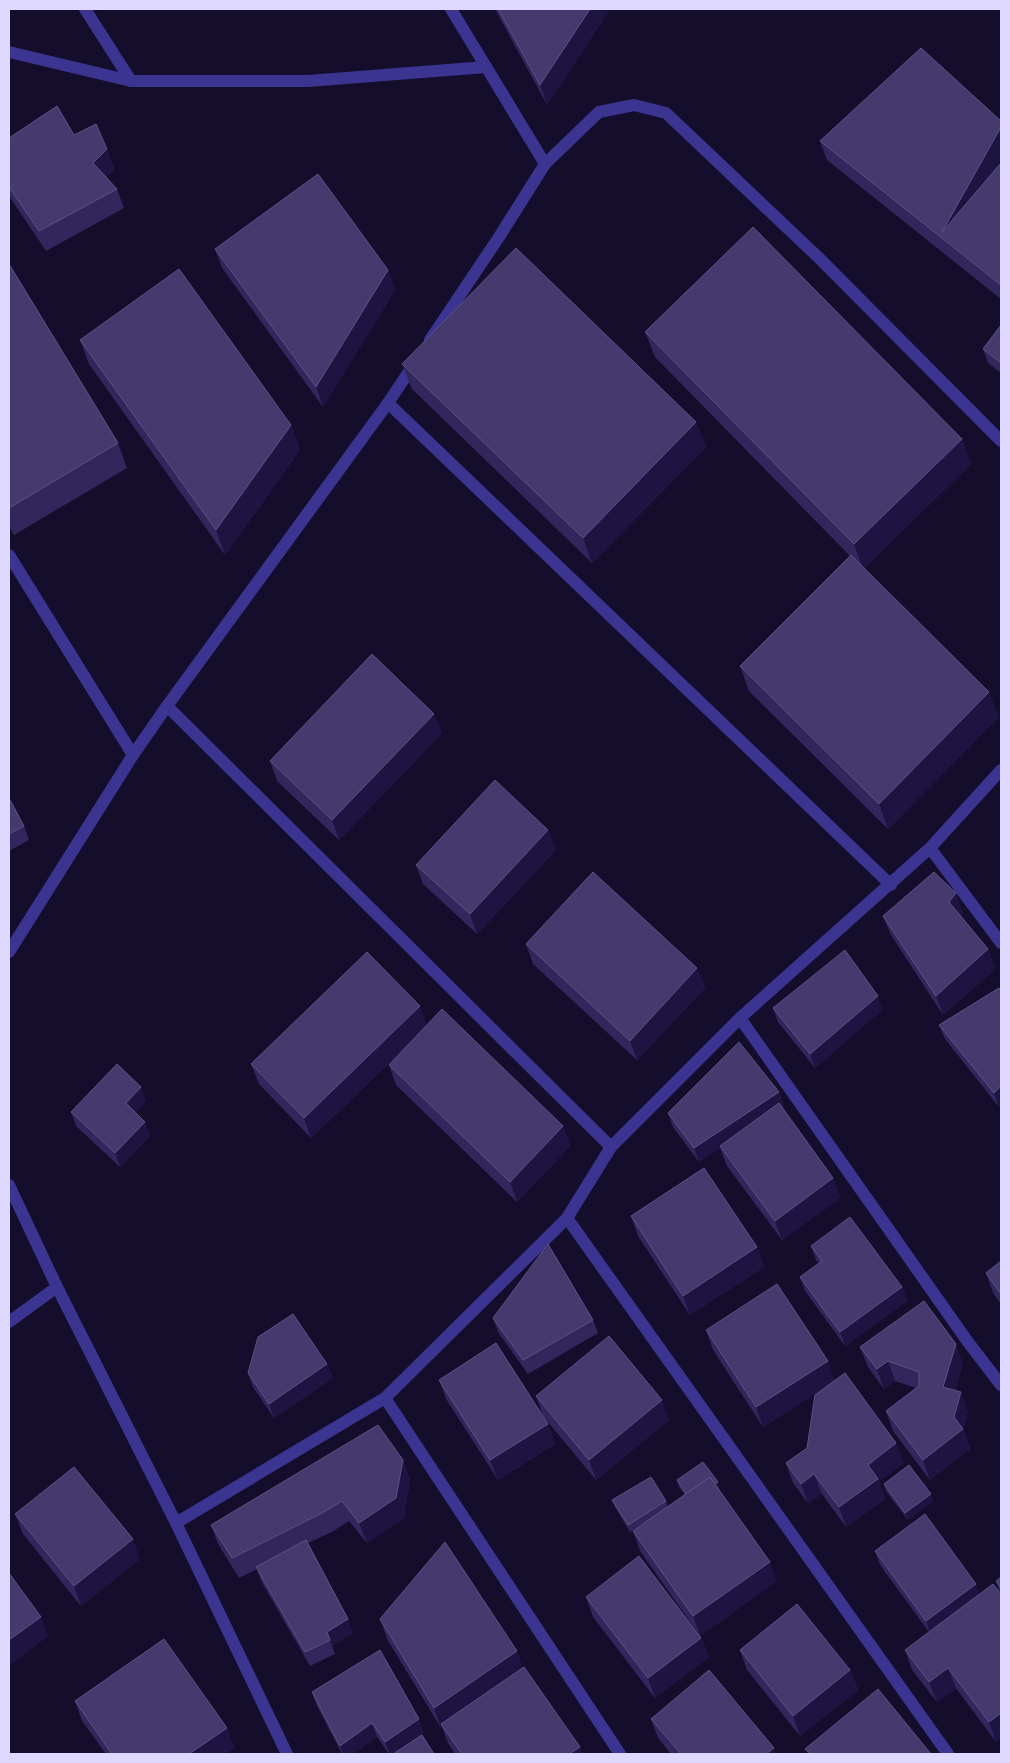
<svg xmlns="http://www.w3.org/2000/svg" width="1010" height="1763" font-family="'Public Sans',sans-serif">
<rect width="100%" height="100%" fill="#140e2c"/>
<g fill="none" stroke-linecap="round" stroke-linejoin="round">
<g stroke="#3b3490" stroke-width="12">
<path d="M 85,9 L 131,81"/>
<path d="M 451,9 L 545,164"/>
<path d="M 9,52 L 131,81 L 308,81 L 486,67"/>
<path d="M 430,340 L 499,237 L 545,164 L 599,112 L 634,105 L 666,113 L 819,258 L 1001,441"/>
<path d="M 388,403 L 891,885"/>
<path d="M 9,555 L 133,755"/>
<path d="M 167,706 L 611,1147"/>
<path d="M 930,848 L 1001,943"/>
<path d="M 9,952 L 133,755 L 167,706 L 388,403 L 416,361"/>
<path d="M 740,1018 L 968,1342 L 1001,1385"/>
<path d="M 9,1185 L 57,1287 L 176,1523 L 287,1754"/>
<path d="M 567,1218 L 948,1754"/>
<path d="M 9,1322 L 57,1287"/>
<path d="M 385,1398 L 620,1754"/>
<path d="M 176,1523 L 385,1398 L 567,1218 L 611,1147 L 740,1018 L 930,848 L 1001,770"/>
</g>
</g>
<g fill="#32265c">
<path d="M 495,9 L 610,9 L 547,105 Z"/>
<path d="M 1001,121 L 1001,159 L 995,169 L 1001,163 L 1001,299 L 827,160 L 820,141 Z"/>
<path d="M 74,135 L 107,149 L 114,169 L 106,177 L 117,189 L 124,208 L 46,251 L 9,196 L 9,138 Z"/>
<path d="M 215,249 L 388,270 L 395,290 L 323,407 L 222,268 Z"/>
<path d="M 9,264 L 118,443 L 127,468 L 14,535 L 9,526 Z"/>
<path d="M 1001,325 L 1001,373 L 988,363 L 983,349 Z"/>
<path d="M 645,332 L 971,464 L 864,568 L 999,717 L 888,829 L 749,691 L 740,666 L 850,556 L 655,357 Z"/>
<path d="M 80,340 L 291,425 L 300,450 L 225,555 L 89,364 Z"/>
<path d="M 402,364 L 696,422 L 706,447 L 592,563 L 412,389 Z"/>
<path d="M 442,733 L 339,840 L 277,781 L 270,761 Z"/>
<path d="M 9,798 L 24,826 L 29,840 L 9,851 Z"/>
<path d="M 548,830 L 556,850 L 477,934 L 423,884 L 416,865 Z"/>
<path d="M 963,913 L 961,916 L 988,949 L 995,969 L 943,1015 L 891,935 L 883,916 Z"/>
<path d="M 526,944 L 697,968 L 705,988 L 637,1060 L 533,964 Z"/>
<path d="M 1001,991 L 1001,1104 L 999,1107 L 945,1039 L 939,1025 Z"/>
<path d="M 773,1008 L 883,1009 L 815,1068 L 778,1022 Z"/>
<path d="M 427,1025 L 563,1126 L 570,1146 L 517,1202 L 396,1085 L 389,1065 L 410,1043 L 311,1138 L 259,1084 L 251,1064 Z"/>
<path d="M 779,1092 L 784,1106 L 781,1107 L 833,1178 L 840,1198 L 782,1240 L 727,1166 L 720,1148 L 699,1162 L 673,1127 L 668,1113 Z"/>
<path d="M 146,1101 L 135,1112 L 150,1136 L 120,1167 L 76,1126 L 71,1112 Z"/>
<path d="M 631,1216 L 757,1247 L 764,1267 L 690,1315 L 638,1236 Z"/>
<path d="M 811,1246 L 902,1287 L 907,1301 L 845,1346 L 805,1291 L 800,1277 L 819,1263 L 816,1260 Z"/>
<path d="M 1001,1261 L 1001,1304 L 993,1293 L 986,1273 Z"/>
<path d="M 493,1318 L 593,1320 L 598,1333 L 528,1374 L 498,1332 Z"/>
<path d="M 706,1330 L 835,1380 L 904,1463 L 879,1481 L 885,1499 L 846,1527 L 822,1494 L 808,1503 L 793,1483 L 786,1463 L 807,1448 L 827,1386 L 763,1427 L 713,1350 Z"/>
<path d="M 860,1347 L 963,1364 L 955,1391 L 968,1412 L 963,1429 L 970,1449 L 930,1480 L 893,1431 L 886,1411 L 916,1388 L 895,1381 L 884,1389 L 868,1367 Z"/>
<path d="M 327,1364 L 333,1378 L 274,1418 L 253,1387 L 248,1373 Z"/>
<path d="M 439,1380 L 548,1424 L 555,1444 L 498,1480 L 446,1399 Z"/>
<path d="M 536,1396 L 669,1420 L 596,1480 L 543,1416 Z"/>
<path d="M 403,1460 L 410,1480 L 404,1518 L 367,1543 L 349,1521 L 332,1532 L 308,1543 L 348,1619 L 353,1633 L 332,1646 L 335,1654 L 310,1666 L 261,1581 L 257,1569 L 239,1578 L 218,1544 L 211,1525 Z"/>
<path d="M 677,1480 L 720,1490 L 719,1490 L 777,1581 L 700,1636 L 640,1551 L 633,1531 L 647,1521 L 630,1532 L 615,1507 L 612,1500 L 666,1501 L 668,1507 L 685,1495 L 679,1487 Z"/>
<path d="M 884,1484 L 933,1501 L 908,1520 L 886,1491 Z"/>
<path d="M 15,1514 L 140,1559 L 81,1606 L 23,1534 Z"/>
<path d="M 875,1551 L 979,1594 L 1000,1593 L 996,1581 L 1001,1577 L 1001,1738 L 996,1742 L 956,1688 L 937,1702 L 912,1670 L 905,1650 L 929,1632 L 880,1565 Z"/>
<path d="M 586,1597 L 701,1638 L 709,1657 L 655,1698 L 593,1617 Z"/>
<path d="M 380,1619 L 523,1668 L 580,1747 L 582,1754 L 455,1754 L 448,1743 L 442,1727 L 441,1728 L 387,1639 Z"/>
<path d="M 740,1650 L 850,1670 L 858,1690 L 800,1736 L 747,1670 Z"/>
<path d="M 312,1692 L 424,1733 L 392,1754 L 389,1754 L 377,1737 L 353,1754 L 342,1754 L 317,1706 Z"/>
<path d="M 75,1701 L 227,1728 L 234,1748 L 225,1754 L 106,1754 L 82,1721 Z"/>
<path d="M 651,1719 L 776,1754 L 671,1754 L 658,1738 Z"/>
</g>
<g fill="#1e1442">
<path d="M 590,9 L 610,9 L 547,105 L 540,85 Z"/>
<path d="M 1001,127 L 1001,159 L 952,246 L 942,232 Z"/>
<path d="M 107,149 L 114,169 L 100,183 L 93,163 Z"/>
<path d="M 388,270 L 395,290 L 323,407 L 316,387 Z"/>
<path d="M 696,422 L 706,447 L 592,563 L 583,538 Z"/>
<path d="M 291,425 L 300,450 L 225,555 L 216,530 Z"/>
<path d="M 962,439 L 971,464 L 863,569 L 854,544 Z"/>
<path d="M 989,692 L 999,717 L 888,829 L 879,804 Z"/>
<path d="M 434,714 L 442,733 L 339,840 L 332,820 Z"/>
<path d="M 548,830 L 556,850 L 477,934 L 470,914 Z"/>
<path d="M 956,893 L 963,913 L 956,922 L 949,902 Z"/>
<path d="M 988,949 L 995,969 L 943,1015 L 936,996 Z"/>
<path d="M 697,968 L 705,988 L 637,1060 L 630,1041 Z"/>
<path d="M 878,996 L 883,1009 L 815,1068 L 810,1054 Z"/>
<path d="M 420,1006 L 427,1026 L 311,1138 L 304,1118 Z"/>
<path d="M 1001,1086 L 1001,1104 L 999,1107 L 994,1093 Z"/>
<path d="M 141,1087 L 146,1101 L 131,1117 L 126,1103 Z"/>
<path d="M 779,1092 L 784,1106 L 699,1162 L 694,1148 Z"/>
<path d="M 145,1122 L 150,1136 L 120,1167 L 115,1153 Z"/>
<path d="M 563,1126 L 570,1146 L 517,1202 L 510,1182 Z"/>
<path d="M 833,1178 L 840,1198 L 782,1240 L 775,1221 Z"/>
<path d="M 757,1247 L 764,1267 L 690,1315 L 683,1296 Z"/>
<path d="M 902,1287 L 907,1301 L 845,1346 L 840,1332 Z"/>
<path d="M 956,1344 L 963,1364 L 950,1407 L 943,1387 Z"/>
<path d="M 828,1361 L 835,1381 L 763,1427 L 756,1407 Z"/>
<path d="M 888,1361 L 895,1381 L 884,1389 L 877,1369 Z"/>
<path d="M 327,1364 L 333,1378 L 274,1418 L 269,1404 Z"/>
<path d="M 961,1392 L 968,1412 L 963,1430 L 970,1449 L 930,1480 L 923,1460 L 954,1417 Z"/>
<path d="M 662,1400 L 669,1420 L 596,1480 L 589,1460 Z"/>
<path d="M 548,1424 L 555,1444 L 498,1480 L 490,1460 Z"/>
<path d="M 896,1443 L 904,1463 L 879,1481 L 885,1499 L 846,1527 L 839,1507 L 868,1465 Z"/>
<path d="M 403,1460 L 410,1480 L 404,1518 L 367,1543 L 359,1523 Z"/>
<path d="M 814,1474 L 822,1494 L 808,1503 L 801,1484 Z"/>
<path d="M 718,1482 L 720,1490 L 694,1508 L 691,1501 Z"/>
<path d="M 931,1494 L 933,1501 L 908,1520 L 905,1513 Z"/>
<path d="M 133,1539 L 140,1559 L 81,1606 L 74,1586 Z"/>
<path d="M 770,1562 L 777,1581 L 700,1636 L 693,1616 Z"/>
<path d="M 976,1584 L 981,1598 L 931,1635 L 926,1621 Z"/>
<path d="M 41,1617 L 48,1636 L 9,1666 L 9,1640 Z"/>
<path d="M 348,1619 L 353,1633 L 332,1646 L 327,1632 Z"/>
<path d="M 701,1638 L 709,1657 L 655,1698 L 648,1678 Z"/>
<path d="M 517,1651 L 524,1671 L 441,1724 L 442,1727 L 441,1728 L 434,1708 Z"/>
<path d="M 948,1668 L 956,1688 L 937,1702 L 929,1682 Z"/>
<path d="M 850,1670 L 858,1690 L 800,1736 L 793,1716 Z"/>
<path d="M 1001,1713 L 1001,1738 L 996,1742 L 989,1722 Z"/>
<path d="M 419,1719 L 424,1733 L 392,1754 L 390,1754 L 385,1742 Z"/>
<path d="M 372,1723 L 377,1737 L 353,1754 L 343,1754 L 340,1746 Z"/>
<path d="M 227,1728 L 234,1748 L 225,1754 L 189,1754 Z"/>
<path d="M 580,1747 L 582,1754 L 569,1754 Z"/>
<path d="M 774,1748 L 776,1754 L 766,1754 Z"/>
</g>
<g fill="#45396e" stroke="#5d5284">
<path d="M 498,9 L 590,9 L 540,85 Z"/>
<path d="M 921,48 L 1001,121 L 1001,127 L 942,232 L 1001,163 L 1001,285 L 820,141 Z"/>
<path d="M 57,106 L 74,135 L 96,124 L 107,149 L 93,163 L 117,189 L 39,231 L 9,187 L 9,138 Z"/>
<path d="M 318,174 L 388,270 L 316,387 L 215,249 Z"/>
<path d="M 753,227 L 962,439 L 854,544 L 645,332 Z"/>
<path d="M 516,248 L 696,422 L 583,538 L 402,364 Z"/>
<path d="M 9,264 L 118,443 L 9,508 Z"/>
<path d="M 179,269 L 291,425 L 216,530 L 80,340 Z"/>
<path d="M 1001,325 L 1001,363 L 983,349 Z"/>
<path d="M 851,555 L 989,692 L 879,804 L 740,666 Z"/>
<path d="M 372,654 L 434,714 L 332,820 L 270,761 Z"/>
<path d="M 495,780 L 548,830 L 470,914 L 416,865 Z"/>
<path d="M 9,798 L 24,826 L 9,834 Z"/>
<path d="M 593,872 L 697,968 L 630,1041 L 526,944 Z"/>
<path d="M 934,872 L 956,893 L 949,902 L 988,949 L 936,996 L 883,916 Z"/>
<path d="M 845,950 L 878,996 L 810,1054 L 773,1008 Z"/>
<path d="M 367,952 L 420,1006 L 304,1118 L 251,1064 Z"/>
<path d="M 999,988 L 1001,991 L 1001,1086 L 994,1093 L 939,1025 Z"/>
<path d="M 442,1009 L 563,1126 L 510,1182 L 389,1065 Z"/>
<path d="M 739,1042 L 779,1092 L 694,1148 L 668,1113 Z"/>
<path d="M 117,1064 L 141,1087 L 126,1103 L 145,1122 L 115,1153 L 71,1112 Z"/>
<path d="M 779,1103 L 833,1178 L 775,1221 L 720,1146 Z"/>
<path d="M 704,1168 L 757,1247 L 683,1296 L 631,1216 Z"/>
<path d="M 850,1217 L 902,1287 L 840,1332 L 800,1277 L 822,1261 L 811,1246 Z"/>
<path d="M 548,1244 L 593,1320 L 523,1360 L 493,1318 Z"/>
<path d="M 1001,1261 L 1001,1294 L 986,1273 Z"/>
<path d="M 777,1284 L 828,1361 L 756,1407 L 706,1330 Z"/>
<path d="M 924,1301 L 956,1344 L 943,1387 L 961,1392 L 954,1417 L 963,1429 L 923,1460 L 886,1411 L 919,1386 L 919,1372 L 888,1361 L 877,1369 L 860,1347 Z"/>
<path d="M 293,1314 L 327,1364 L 269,1404 L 248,1373 L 258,1337 Z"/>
<path d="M 609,1336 L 662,1400 L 589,1460 L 536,1396 Z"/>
<path d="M 496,1343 L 548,1424 L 490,1460 L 439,1380 Z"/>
<path d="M 845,1373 L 896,1443 L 868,1465 L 878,1479 L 839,1507 L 814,1474 L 801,1484 L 786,1463 L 807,1448 L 815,1395 Z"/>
<path d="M 378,1425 L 403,1460 L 396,1498 L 359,1523 L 342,1501 L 324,1512 L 232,1558 L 211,1525 Z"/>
<path d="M 703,1462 L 718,1482 L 715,1484 L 710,1477 L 686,1494 L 677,1480 Z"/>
<path d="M 909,1465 L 931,1494 L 905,1513 L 884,1484 Z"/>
<path d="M 74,1467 L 133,1539 L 74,1586 L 15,1514 Z"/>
<path d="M 651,1477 L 666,1501 L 628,1525 L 612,1500 Z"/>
<path d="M 710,1477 L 770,1562 L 693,1616 L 633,1531 Z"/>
<path d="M 925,1514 L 976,1584 L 926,1621 L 875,1551 Z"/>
<path d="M 306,1540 L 348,1619 L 327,1632 L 330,1640 L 305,1652 L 256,1567 Z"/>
<path d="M 445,1542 L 517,1651 L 434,1708 L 380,1619 Z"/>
<path d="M 639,1556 L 701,1638 L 648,1678 L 586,1597 Z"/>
<path d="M 9,1573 L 41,1617 L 9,1640 Z"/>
<path d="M 1001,1577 L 1001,1588 L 996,1581 Z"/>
<path d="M 993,1584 L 1001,1594 L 1001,1713 L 989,1722 L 948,1668 L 929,1682 L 905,1650 Z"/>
<path d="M 797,1604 L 850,1670 L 793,1716 L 740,1650 Z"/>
<path d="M 164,1639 L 227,1728 L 189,1754 L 112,1754 L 75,1701 Z"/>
<path d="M 380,1650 L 419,1719 L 385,1742 L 372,1723 L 340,1746 L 312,1692 Z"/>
<path d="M 524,1667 L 580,1747 L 569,1754 L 462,1754 L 441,1724 Z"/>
<path d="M 709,1670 L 774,1748 L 766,1754 L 681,1754 L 651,1719 Z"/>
<path d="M 878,1689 L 931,1754 L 810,1754 L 805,1749 Z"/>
<path d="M 422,1735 L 434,1754 L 393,1754 Z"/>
</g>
<rect width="1010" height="1763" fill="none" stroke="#dfd9ff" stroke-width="20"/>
</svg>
